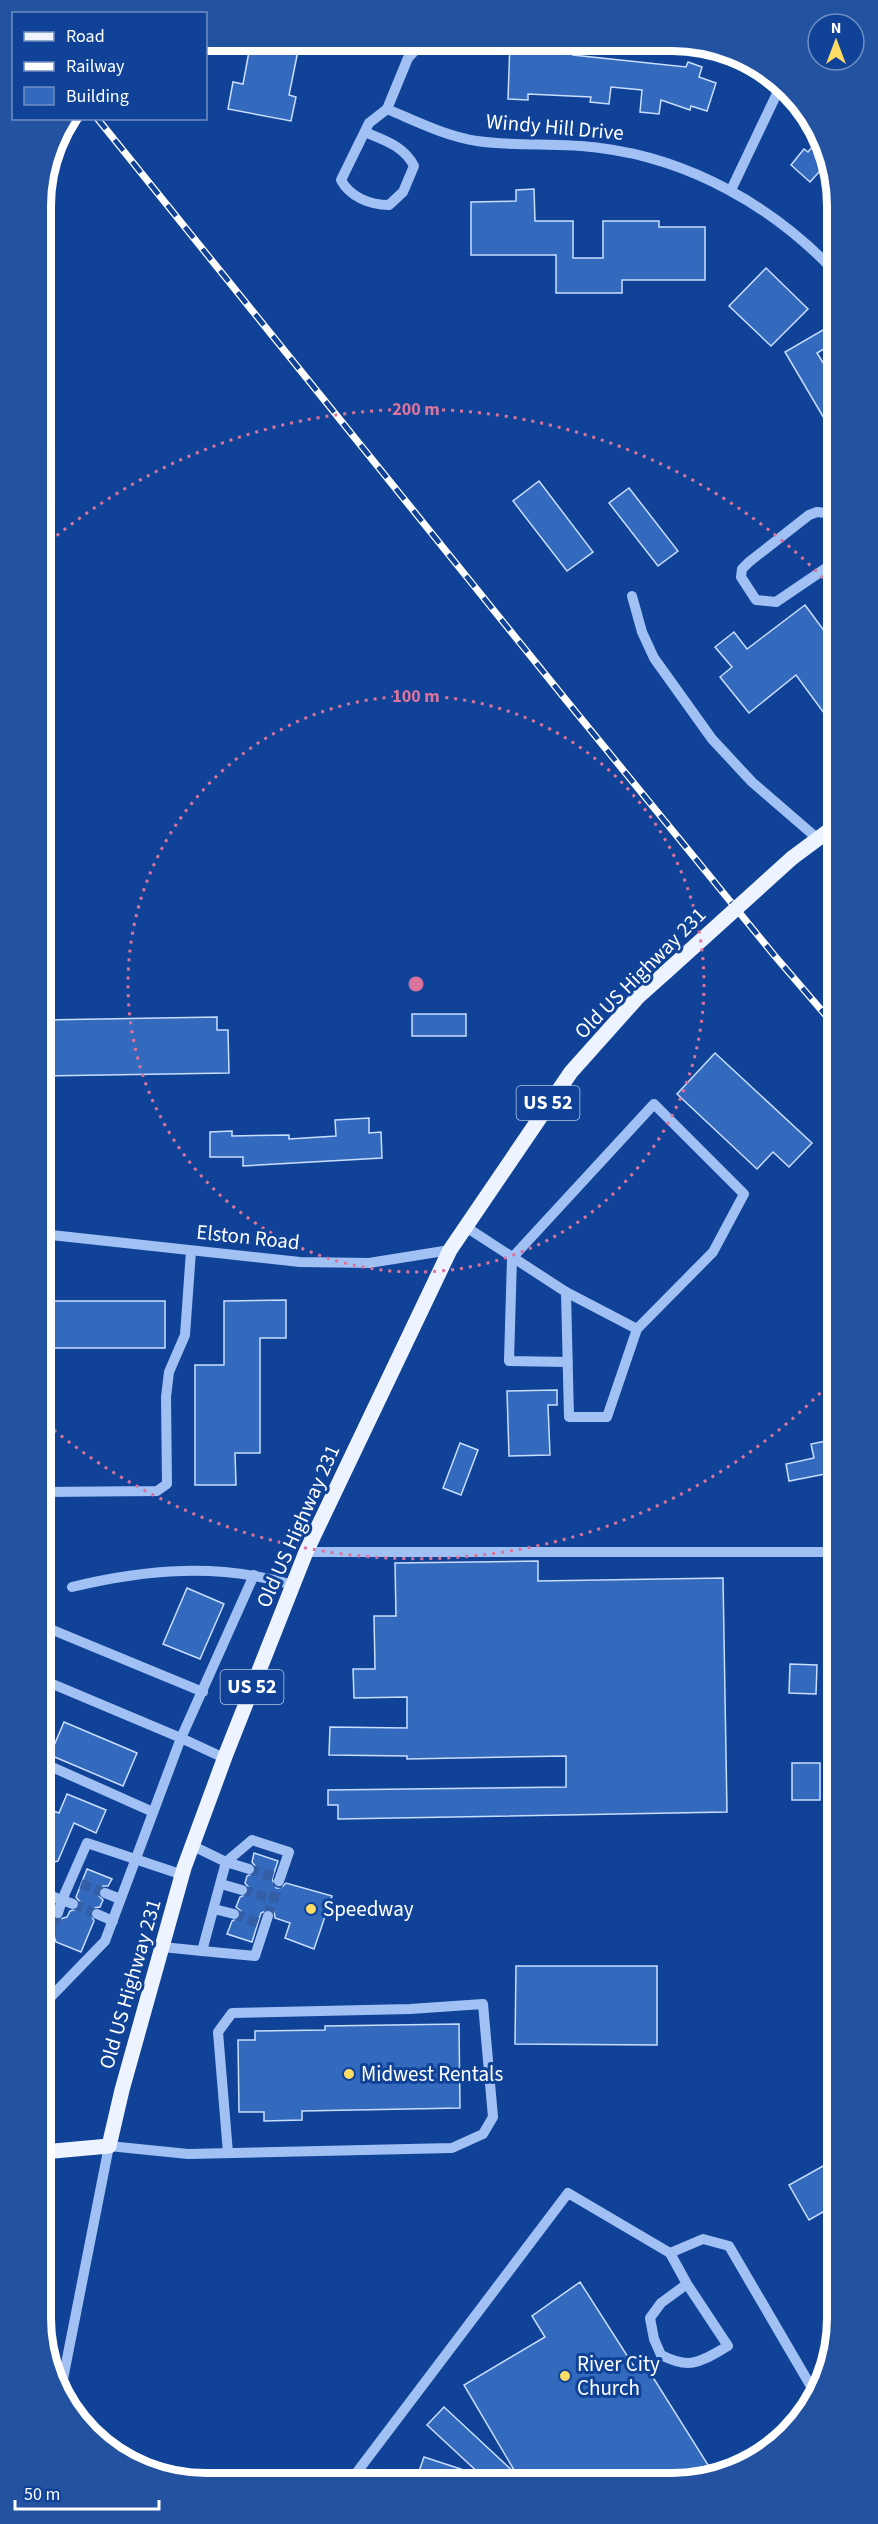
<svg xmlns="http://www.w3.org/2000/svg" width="878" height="2524" font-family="'Source Sans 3',sans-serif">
<rect width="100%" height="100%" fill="#104398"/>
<g fill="#346abe" stroke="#c9defe" stroke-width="1.5">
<path d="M 251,41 L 300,41 L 289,95 L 296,97 L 291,121 L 228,109 L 233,82 L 243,84 Z"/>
<path d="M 510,42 L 573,44 L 573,55 L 686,67 L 688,62 L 702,67 L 699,77 L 716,83 L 707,111 L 691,106 L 690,110 L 661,100 L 659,114 L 640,112 L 642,90 L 611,87 L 609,104 L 590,102 L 591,97 L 528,94 L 528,100 L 508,99 Z"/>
<path d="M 817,141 L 828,162 L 810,182 L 791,165 L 804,149 L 808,152 Z"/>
<path d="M 534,189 L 535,221 L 573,221 L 573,258 L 603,258 L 603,221 L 659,221 L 659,227 L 705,227 L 705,280 L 622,280 L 622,293 L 556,293 L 556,255 L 471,255 L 471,202 L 516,201 L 516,190 Z"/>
<path d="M 766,268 L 808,309 L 771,346 L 729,306 Z"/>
<path d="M 828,327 L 834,343 L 817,353 L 835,382 L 835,437 L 785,352 Z"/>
<path d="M 539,481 L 593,552 L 567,571 L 513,501 Z"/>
<path d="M 629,488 L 678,551 L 658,566 L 609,503 Z"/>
<path d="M 805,605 L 825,632 L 835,624 L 835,728 L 796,675 L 749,713 L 720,677 L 732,667 L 715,647 L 734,632 L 747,649 Z"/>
<rect x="412" y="1014" width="54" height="22"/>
<path d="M 217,1017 L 217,1030 L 228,1030 L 229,1073 L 42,1076 L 42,1020 Z"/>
<path d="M 715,1053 L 812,1143 L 789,1167 L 773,1152 L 757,1169 L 677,1094 Z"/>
<path d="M 369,1118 L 369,1133 L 381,1132 L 382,1158 L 243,1166 L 243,1157 L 210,1157 L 210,1132 L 232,1131 L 232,1136 L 289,1135 L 289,1139 L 336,1136 L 335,1120 Z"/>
<path d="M 286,1300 L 286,1338 L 260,1338 L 260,1453 L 235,1453 L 236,1485 L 195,1485 L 195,1365 L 224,1365 L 224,1301 Z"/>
<rect x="44" y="1301" width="121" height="47"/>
<path d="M 557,1390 L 557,1405 L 548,1405 L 550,1455 L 509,1456 L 507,1391 Z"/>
<path d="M 836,1439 L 836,1472 L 789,1481 L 786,1464 L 814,1458 L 811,1444 Z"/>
<path d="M 460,1443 L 478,1450 L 461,1495 L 443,1488 Z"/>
<path d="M 538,1561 L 538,1581 L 723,1578 L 727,1812 L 338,1819 L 338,1805 L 328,1805 L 328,1790 L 566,1787 L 566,1756 L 407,1759 L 407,1756 L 329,1755 L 330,1727 L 407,1728 L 407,1697 L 354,1698 L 353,1669 L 375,1669 L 374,1616 L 396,1616 L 395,1563 Z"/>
<path d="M 187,1588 L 224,1604 L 200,1659 L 163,1644 Z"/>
<path d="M 790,1664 L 817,1665 L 816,1694 L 789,1693 Z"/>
<path d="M 64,1722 L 137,1753 L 123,1786 L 50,1755 Z"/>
<rect x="792" y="1763" width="28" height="37"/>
<path d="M 67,1794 L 106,1810 L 96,1833 L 74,1823 L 58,1861 L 43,1866 L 43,1807 L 59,1813 Z"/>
<path d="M 254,1853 L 278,1861 L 272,1879 L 276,1888 L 281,1888 L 286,1883 L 332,1896 L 314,1949 L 285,1938 L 290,1923 L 275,1918 L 274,1911 L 270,1909 L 261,1913 L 252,1942 L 227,1934 L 232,1921 L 241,1916 L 241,1911 L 236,1907 L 240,1897 L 249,1893 L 249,1888 L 245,1883 L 247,1876 L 256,1872 L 256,1867 L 252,1862 Z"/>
<path d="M 87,1869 L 112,1879 L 108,1886 L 103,1886 L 98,1890 L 98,1895 L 103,1900 L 100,1907 L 93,1908 L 90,1912 L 94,1921 L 81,1952 L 56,1942 L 53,1933 L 43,1934 L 43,1907 L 51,1911 L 52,1918 L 56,1920 L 67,1917 L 70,1911 L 78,1909 L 80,1902 L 76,1897 Z"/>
<path d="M 516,1966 L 657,1966 L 657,2045 L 515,2044 Z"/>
<path d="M 459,2024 L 460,2108 L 302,2111 L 302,2120 L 264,2121 L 264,2112 L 239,2112 L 238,2040 L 255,2040 L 255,2031 L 325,2030 L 325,2026 Z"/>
<path d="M 823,2166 L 837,2190 L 837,2204 L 809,2220 L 789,2185 Z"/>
<path d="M 580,2282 L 635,2368 L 644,2363 L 715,2476 L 704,2480 L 416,2480 L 424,2457 L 482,2476 L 427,2425 L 444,2407 L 517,2475 L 464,2385 L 545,2337 L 532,2316 Z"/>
</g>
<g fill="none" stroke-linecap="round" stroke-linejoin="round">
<g stroke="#345fa7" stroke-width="10" stroke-dasharray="10 5" stroke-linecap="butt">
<path d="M 249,1869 L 275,1877"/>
<path d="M 81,1884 L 105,1893"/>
<path d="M 242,1890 L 274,1899"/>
<path d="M 73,1904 L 97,1914"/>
<path d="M 234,1914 L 258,1923"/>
<path d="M 268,1916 L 279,1881"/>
<path d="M 49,1939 L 58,1913"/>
</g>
<g stroke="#a1c1f4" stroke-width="10">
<path d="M 387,109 C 416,121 445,136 477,141 C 518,147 559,142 600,148 C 689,159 773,206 834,271"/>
<path d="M 365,132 C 384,140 404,146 414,166 L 403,192 L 389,205 C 370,205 350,197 341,180 L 369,123 L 387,109 L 408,58 L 423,42"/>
<path d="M 731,190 L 781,85"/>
<path d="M 835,523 L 827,513 L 817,512 L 809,515 L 749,562 L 742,569 L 741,577 L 756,600 L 776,602 L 835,562"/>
<path d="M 632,596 L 642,632 L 654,658 L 712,739 L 752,782 L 818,839"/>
<path d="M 466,1227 L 566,1292 L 637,1329"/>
<path d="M 42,1234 L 300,1262 L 369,1263 L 450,1250"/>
<path d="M 566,1292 L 569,1417 L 607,1417 L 637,1329 L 713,1252 L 744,1194 L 654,1104 L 512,1258 L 509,1361 L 568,1362"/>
<path d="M 43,1492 L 157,1491 L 167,1484 L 166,1397 L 169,1372 L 185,1335 L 191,1251"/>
<path d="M 306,1552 L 829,1552 L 836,1566"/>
<path d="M 72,1587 C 146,1569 219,1563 293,1585"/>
<path d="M 43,1626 L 203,1692"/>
<path d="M 43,1680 L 181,1738 L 254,1575"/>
<path d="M 43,1763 L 153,1812"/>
<path d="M 193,1846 L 226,1862 L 252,1840 L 289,1852 L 279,1881"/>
<path d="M 221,1884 L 242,1890"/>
<path d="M 43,1893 L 62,1900 L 87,1843 L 183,1875"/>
<path d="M 105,1893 L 120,1899"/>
<path d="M 214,1909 L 234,1914"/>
<path d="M 58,1913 L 62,1900 L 73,1904"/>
<path d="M 97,1914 L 113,1921"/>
<path d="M 43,1947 L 49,1939"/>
<path d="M 162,1947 L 202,1951 L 226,1862 L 249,1869"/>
<path d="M 202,1951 L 255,1956 L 268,1916"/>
<path d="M 43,2005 L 105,1941 L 181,1738 L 224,1758"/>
<path d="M 670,2253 L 687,2284 L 728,2346 C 700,2362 691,2370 661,2355 L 654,2339 L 650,2318 L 661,2303 L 687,2284"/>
<path d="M 62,2384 L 109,2146 L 188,2154 L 452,2148 L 483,2134 L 493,2117 L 483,2004 L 410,2009 L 232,2013 L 218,2032 L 228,2153"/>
<path d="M 351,2480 L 568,2193 L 670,2253 L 703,2239 L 729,2246 L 816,2395"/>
</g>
<g stroke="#eef4ff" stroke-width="15">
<path d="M 792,858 L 835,826"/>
<path d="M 43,2152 L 109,2146 L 122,2090 L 184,1868 L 226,1754 L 306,1552 L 450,1250 L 571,1072 L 638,997 L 666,972"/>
</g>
<g stroke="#fff" stroke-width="7">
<path id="rail" d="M 97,118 L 566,700 L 774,955 L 835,1026"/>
</g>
<use href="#rail" stroke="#104398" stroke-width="4.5" stroke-dasharray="14" stroke-linecap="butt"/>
<path stroke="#eef4ff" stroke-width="15" d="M 666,972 L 792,858"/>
</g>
<g fill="none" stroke="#da749d" stroke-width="3" stroke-dasharray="3 6">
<circle cx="416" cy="984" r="288"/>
<path d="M833 1380A575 575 0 0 1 43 1421M43 547A575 575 0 0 1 833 588"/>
</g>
<g fill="#ffdc64" stroke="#104398" stroke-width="2">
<circle cx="311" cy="1909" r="6"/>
<circle cx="349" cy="2074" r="6"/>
<circle cx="565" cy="2376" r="6"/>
</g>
<g text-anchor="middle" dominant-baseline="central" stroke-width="6" stroke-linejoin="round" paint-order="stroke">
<g fill="#104398" stroke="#b7c7e0" stroke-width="1.5">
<rect x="516.5" y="1086" width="63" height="34" rx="4.5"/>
<rect x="220.5" y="1670" width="63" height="34" rx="4.5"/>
</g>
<g font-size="20" font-weight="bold" fill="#fff">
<text x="548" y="1103">US 52</text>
<text x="252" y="1687">US 52</text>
</g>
<g font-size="21" fill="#fff" stroke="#104398">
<text transform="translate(555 127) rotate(5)">Windy Hill Drive</text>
<text transform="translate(640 973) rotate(-45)">Old US Highway 231</text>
<text transform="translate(248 1237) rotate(6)">Elston Road</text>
<text transform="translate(298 1526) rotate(-66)">Old US Highway 231</text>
<text transform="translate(130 1984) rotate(-74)">Old US Highway 231</text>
</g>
<g font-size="21" fill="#fff" stroke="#104398" text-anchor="start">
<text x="323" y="1909">Speedway</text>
<text x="361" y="2074">Midwest Rentals</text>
<text x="577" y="2364">River City<tspan x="577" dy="24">Church</tspan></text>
</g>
</g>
<path d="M0 0H878V2524H0ZM206 51H672A155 155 0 0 1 827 206V2318A155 155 0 0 1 672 2473H206A155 155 0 0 1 51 2318V206A155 155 0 0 1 206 51Z" fill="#2352a0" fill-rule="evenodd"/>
<path fill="none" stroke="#fff" stroke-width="8" d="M206 51H672A155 155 0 0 1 827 206V2318A155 155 0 0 1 672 2473H206A155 155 0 0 1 51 2318V206A155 155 0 0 1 206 51Z"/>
<circle cx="416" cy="984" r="9" fill="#da749d" stroke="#104398" stroke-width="3"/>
<g font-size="18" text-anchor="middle" font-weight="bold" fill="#da749d" stroke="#104398" stroke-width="6" stroke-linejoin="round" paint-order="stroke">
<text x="416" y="415">200 m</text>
<text x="416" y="702">100 m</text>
</g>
<rect x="12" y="12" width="195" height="108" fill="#104398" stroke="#708ec1" stroke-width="1.5"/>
<rect x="24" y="32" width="30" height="9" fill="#eef4ff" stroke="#708ec1" stroke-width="1.5"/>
<text x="66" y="42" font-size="18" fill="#ffffff">Road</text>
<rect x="24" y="62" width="30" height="9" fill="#ffffff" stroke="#708ec1" stroke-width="1.5"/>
<text x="66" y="72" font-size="18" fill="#ffffff">Railway</text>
<rect x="24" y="87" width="30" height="18" fill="#346abe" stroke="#708ec1" stroke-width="1.5"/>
<text x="66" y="102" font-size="18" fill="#ffffff">Building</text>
<g transform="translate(836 42)"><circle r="28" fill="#104398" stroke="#708ec1" stroke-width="1.5"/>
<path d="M0-4.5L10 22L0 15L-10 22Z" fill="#ffdc64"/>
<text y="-9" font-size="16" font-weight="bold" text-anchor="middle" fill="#ffffff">N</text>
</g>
<path d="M15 2500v9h144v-9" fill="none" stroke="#ffffff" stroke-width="3"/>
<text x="24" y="2500" font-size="18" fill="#ffffff" stroke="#104398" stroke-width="4.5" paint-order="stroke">50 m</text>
</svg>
